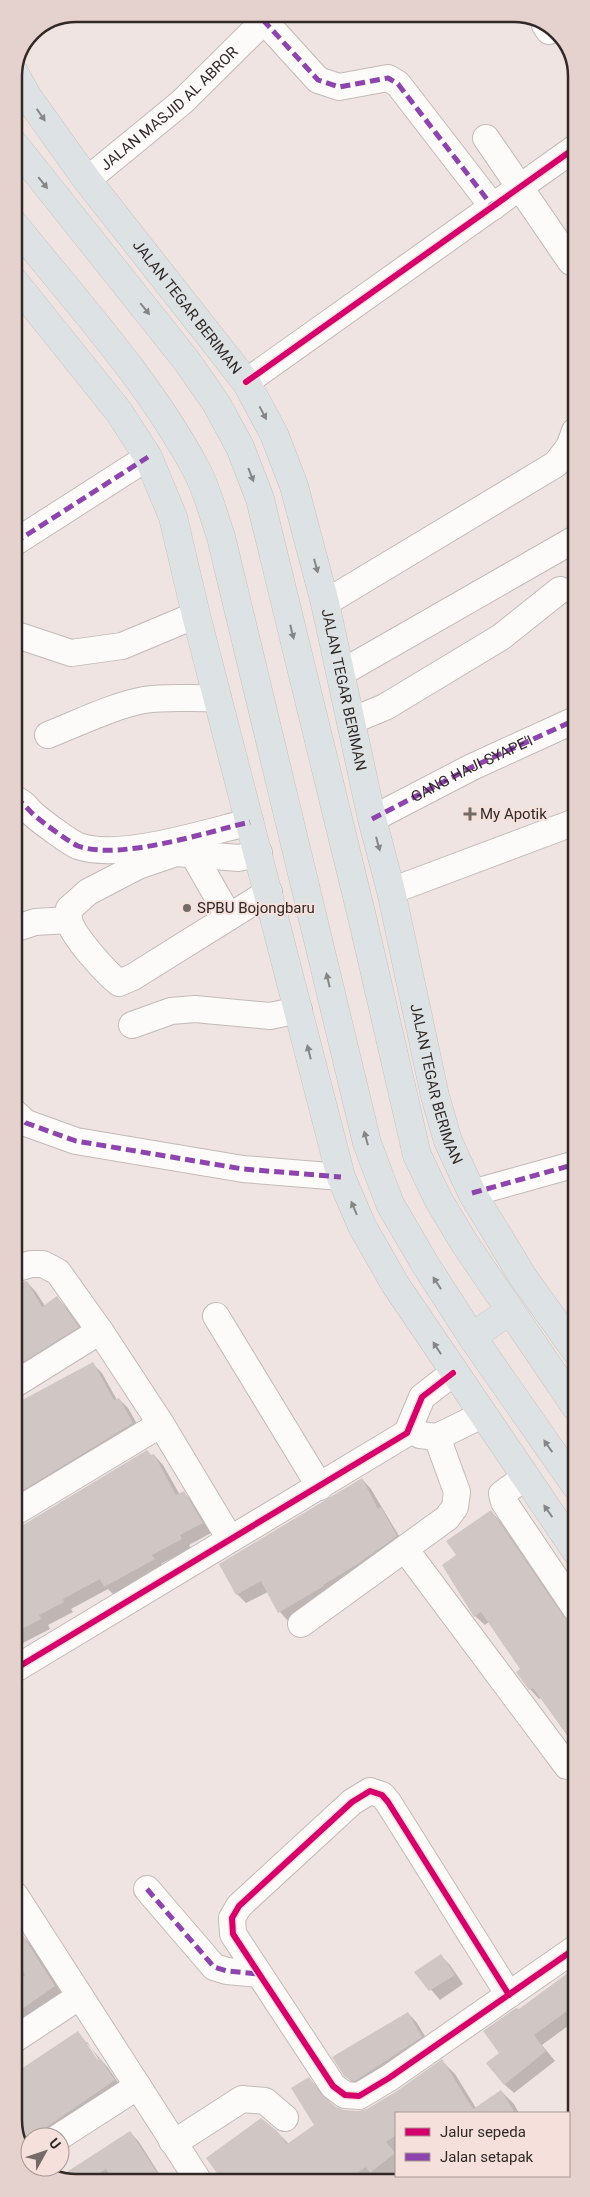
<svg xmlns="http://www.w3.org/2000/svg" width="590" height="2197" font-family="Roboto,sans-serif">
<rect width="100%" height="100%" fill="#efe4e1"/>
<g fill="#0003" fill-rule="evenodd">
<path d="M 27,1282 L 36,1292 L 45,1306 L 57,1298 L 66,1307 L 87,1336 L 15,1383 L 15,1285 Z"/>
<path d="M 93,1364 L 102,1373 L 117,1400 L 119,1399 L 128,1408 L 142,1433 L 15,1511 L 15,1405 Z"/>
<path d="M 154,1455 L 163,1465 L 180,1495 L 184,1493 L 193,1502 L 211,1533 L 189,1545 L 191,1548 L 161,1564 L 163,1569 L 114,1595 L 108,1589 L 71,1609 L 73,1612 L 48,1625 L 50,1629 L 15,1647 L 15,1539 L 18,1537 L 15,1527 L 23,1526 Z"/>
<path d="M 362,1479 L 371,1489 L 405,1546 L 289,1622 L 280,1612 L 268,1592 L 246,1603 L 237,1594 Z"/>
<path d="M 491,1511 L 500,1521 L 569,1622 L 576,1627 L 576,1748 L 541,1698 L 539,1699 L 530,1689 L 522,1669 L 489,1622 L 485,1625 L 475,1616 L 458,1556 Z"/>
<path d="M 23,1936 L 32,1946 L 64,1995 L 15,2025 L 15,1941 Z"/>
<path d="M 441,1956 L 450,1965 L 463,1984 L 440,2000 L 416,1972 Z"/>
<path d="M 576,1968 L 576,2020 L 542,2045 L 555,2061 L 514,2093 L 504,2084 L 501,2053 L 519,2011 Z"/>
<path d="M 408,2013 L 417,2023 L 431,2046 L 355,2085 L 345,2075 Z"/>
<path d="M 78,2033 L 109,2069 L 123,2090 L 54,2137 L 30,2137 L 30,2154 L 28,2155 L 15,2133 L 15,2074 ZM 84,2042 L 87,2042 L 102,2064 L 100,2066 Z"/>
<path d="M 442,2061 L 455,2074 L 476,2108 L 501,2091 L 514,2104 L 519,2113 L 396,2113 L 396,2175 L 387,2182 L 226,2183 L 276,2131 L 289,2144 L 316,2125 L 309,2078 L 335,2108 L 344,2111 L 359,2112 L 367,2110 L 397,2092 Z"/>
<path d="M 576,2118 L 576,2120 L 569,2142 L 569,2123 Z"/>
<path d="M 130,2132 L 139,2142 L 165,2183 L 73,2183 L 60,2178 Z"/>
<path d="M 497,2176 L 536,2176 L 526,2182 L 501,2182 Z"/>
</g>
<g fill="#d0c7c5">
<path d="M 27,1281 L 42,1307 L 57,1296 L 79,1327 L 15,1367 L 14,1284 Z"/>
<path d="M 93,1362 L 114,1400 L 119,1398 L 133,1423 L 15,1495 L 15,1404 Z"/>
<path d="M 147,1450 L 151,1455 L 154,1454 L 176,1495 L 184,1491 L 203,1523 L 180,1535 L 182,1539 L 152,1555 L 155,1559 L 104,1587 L 100,1579 L 63,1599 L 64,1602 L 39,1615 L 41,1619 L 20,1630 L 15,1621 L 15,1527 L 23,1525 Z"/>
<path d="M 362,1478 L 378,1509 L 381,1507 L 397,1536 L 356,1565 L 323,1585 L 324,1586 L 278,1613 L 261,1581 L 236,1595 L 219,1564 Z"/>
<path d="M 491,1510 L 564,1617 L 576,1625 L 576,1747 L 533,1688 L 529,1690 L 516,1672 L 520,1669 L 481,1612 L 474,1617 L 442,1565 L 456,1555 L 446,1541 Z"/>
<path d="M 15,1923 L 55,1986 L 15,2014 L 15,1982 L 25,1975 L 15,1960 Z"/>
<path d="M 441,1954 L 455,1975 L 429,1991 L 414,1972 Z"/>
<path d="M 576,1967 L 576,2002 L 566,2010 L 567,2011 L 534,2035 L 546,2051 L 504,2085 L 486,2063 L 499,2053 L 483,2031 L 516,2008 L 519,2009 Z"/>
<path d="M 408,2012 L 422,2037 L 355,2081 L 350,2080 L 344,2076 L 332,2057 Z"/>
<path d="M 78,2031 L 98,2060 L 100,2058 L 115,2080 L 22,2144 L 15,2133 L 15,2073 Z"/>
<path d="M 442,2059 L 473,2109 L 501,2090 L 515,2113 L 396,2113 L 396,2135 L 386,2142 L 395,2153 L 370,2173 L 366,2167 L 344,2182 L 224,2183 L 206,2158 L 261,2118 L 276,2130 L 287,2144 L 314,2125 L 291,2088 L 309,2077 L 321,2094 L 336,2107 L 344,2110 L 358,2111 L 367,2109 L 397,2091 Z"/>
<path d="M 130,2131 L 158,2174 L 144,2183 L 115,2183 L 106,2169 L 83,2183 L 73,2183 L 59,2177 Z"/>
</g>
<g fill="none" stroke-linecap="round" stroke-linejoin="round">
<g stroke="#c3bab8" stroke-width="28">
<g id="minor">
<path d="M 258,14 L 318,80 L 339,87 L 388,78 L 398,84 L 493,207"/>
<path d="M 545,25 L 549,31"/>
<path d="M 486,138 L 571,262"/>
<path id="s1" d="M 87,180 L 182,102 L 271,14"/>
<path d="M 246,382 L 575,148"/>
<path d="M 14,543 L 148,457"/>
<path d="M 325,603 L 556,464 L 569,447 L 575,431"/>
<path d="M 17,635 L 71,653 L 122,646 L 196,615"/>
<path d="M 341,673 L 575,539"/>
<path d="M 351,721 L 385,707 L 501,637 L 560,590"/>
<path d="M 48,735 C 76,724 115,705 144,700 C 168,696 193,699 218,698"/>
<path d="M 14,799 C 24,802 27,809 34,815 C 42,822 69,842 78,846 C 120,861 207,832 250,822"/>
<path id="s2" d="M 372,819 L 472,767 L 575,720"/>
<path d="M 259,853 L 239,858 L 176,853 L 138,866 L 88,892 L 69,909 C 69,912 68,917 69,921 C 74,937 105,972 119,983 L 133,977 L 269,892"/>
<path d="M 193,854 L 229,917"/>
<path d="M 391,891 L 575,822"/>
<path d="M 14,929 L 35,922 L 69,920"/>
<path d="M 132,1025 L 171,1011 L 195,1009 L 270,1016 L 299,1010"/>
<path d="M 14,1112 L 26,1123 L 76,1141 L 243,1169 L 341,1177"/>
<path d="M 472,1193 L 576,1164"/>
<path d="M 14,1269 L 31,1264 L 43,1264 L 58,1272 L 100,1331 L 161,1424 L 230,1539"/>
<path d="M 216,1316 L 320,1487"/>
<path d="M 15,1384 L 100,1331"/>
<path d="M 420,1435 L 437,1437 L 482,1415"/>
<path d="M 525,1477 L 502,1494 L 504,1502 L 576,1609"/>
<path d="M 15,1512 L 161,1424"/>
<path d="M 405,1549 L 567,1766"/>
<path d="M 301,1624 L 447,1518 L 455,1507 L 457,1492 L 437,1437"/>
<path d="M 15,1669 L 407,1433 L 422,1397 L 453,1373"/>
<path d="M 147,1889 L 214,1967 L 227,1971 L 259,1974"/>
<path d="M 15,1895 L 200,2183"/>
<path d="M 509,1995 L 388,1802 L 382,1795 L 370,1791 L 352,1802 L 239,1906 L 232,1918 L 233,1934 L 333,2086 L 345,2095 L 359,2096 L 389,2078 L 576,1948"/>
<path d="M 15,2039 L 80,1996"/>
<path d="M 59,2137 L 138,2086"/>
<path d="M 172,2141 L 183,2137 L 242,2099 L 265,2101 L 285,2118"/>
<path d="M 29,2157 L 30,2156"/>
<path d="M 408,2182 L 418,2176"/>
</g>
</g>
<g stroke="#c8c3c1" stroke-width="29">
<g id="major">
<path id="s3" d="M 15,74 L 27,96 L 87,180 L 246,382 L 274,434 L 294,486 L 325,603 L 372,819 L 391,891 L 435,1096 L 448,1141 L 472,1193 L 523,1277 L 576,1351"/>
<path d="M 14,144 L 186,360 L 216,403 L 240,447 L 260,499 L 363,921 L 417,1155 L 438,1199 L 465,1244 L 576,1407"/>
<path d="M 14,224 C 77,303 147,378 196,469 C 207,489 213,514 221,537 L 367,1143 L 390,1204 L 425,1264 L 472,1337 L 576,1486"/>
<path d="M 14,281 L 119,412 L 148,457 L 173,517 L 196,615 L 341,1177 L 362,1226 L 395,1284 L 576,1551"/>
<path d="M 472,1337 L 509,1311"/>
</g>
</g>
<use href="#minor" stroke="#fdfbfa" stroke-width="26"/>
<use href="#major" stroke="#dde3e4" stroke-width="28"/>
<g stroke="#8e44ad" stroke-width="5" stroke-dasharray="10 5" stroke-linecap="butt">
<path d="M 263,20 L 318,80 L 339,87 L 388,78 L 398,84 L 493,207"/>
<path d="M 14,543 L 148,457"/>
<path d="M 14,799 C 24,802 27,809 34,815 C 42,822 69,842 78,846 C 120,861 207,832 250,822"/>
<path d="M 372,819 L 472,767 L 575,720"/>
<path d="M 14,1112 L 26,1123 L 76,1141 L 243,1169 L 341,1177"/>
<path d="M 472,1193 L 576,1164"/>
<path d="M 147,1889 L 214,1967 L 227,1971 L 259,1974"/>
</g>
<g stroke="#f5e0db" stroke-width="9">
<g id="cycleway">
<path d="M 246,382 L 575,148"/>
<path d="M 15,1669 L 407,1433 L 422,1397 L 453,1373"/>
<path d="M 509,1995 L 388,1802 L 382,1795 L 370,1791 L 352,1802 L 239,1906 L 232,1918 L 233,1934 L 333,2086 L 345,2095 L 359,2096 L 389,2078 L 576,1948"/>
</g>
</g>
<use href="#cycleway" stroke="#d6006c" stroke-width="6"/>
</g>
<defs><path id="oneway-solid" d="M-6-.8H1V-3.2L6.5 0L1 3.2V.8H-6Z" transform="scale(1.25)"/></defs>
<g fill="#878686">
<use href="#oneway-solid" transform="translate(41 115) rotate(55)"/>
<use href="#oneway-solid" transform="translate(43 183) rotate(51)"/>
<use href="#oneway-solid" transform="translate(145 309) rotate(51)"/>
<use href="#oneway-solid" transform="translate(263 413) rotate(62)"/>
<use href="#oneway-solid" transform="translate(251 475) rotate(69)"/>
<use href="#oneway-solid" transform="translate(316 566) rotate(75)"/>
<use href="#oneway-solid" transform="translate(292 632) rotate(76)"/>
<use href="#oneway-solid" transform="translate(378 844) rotate(75)"/>
<use href="#oneway-solid" transform="translate(328 980) rotate(-103)"/>
<use href="#oneway-solid" transform="translate(309 1052) rotate(-104)"/>
<use href="#oneway-solid" transform="translate(366 1138) rotate(-105)"/>
<use href="#oneway-solid" transform="translate(354 1208) rotate(-113)"/>
<use href="#oneway-solid" transform="translate(437 1283) rotate(-123)"/>
<use href="#oneway-solid" transform="translate(437 1348) rotate(-123)"/>
<use href="#oneway-solid" transform="translate(548 1446) rotate(-125)"/>
<use href="#oneway-solid" transform="translate(548 1511) rotate(-125)"/>
</g>
<g fill="#746a68" stroke="#f5e0db" stroke-width="2">
<path d="M467.5 806.5h5v5h5v5h-5v5h-5v-5h-5v-5h5z"/>
<circle cx="187" cy="908" r="5"/>
</g>
<g text-anchor="middle" dominant-baseline="central" stroke-width="4" stroke-linejoin="round" paint-order="stroke">
<g font-size="15" fill="#312927" stroke="#f5e0db">
<text stroke="none"><textPath href="#s1" startOffset="109">JALAN MASJID AL ABROR</textPath></text>
<text stroke="none"><textPath href="#s3" startOffset="290">JALAN TEGAR BERIMAN</textPath></text>
<text stroke="none"><textPath href="#s3" startOffset="710">JALAN TEGAR BERIMAN</textPath></text>
<text stroke="none"><textPath href="#s2" startOffset="112">GANG HAJI SYAPE'I</textPath></text>
<text stroke="none"><textPath href="#s3" startOffset="1115">JALAN TEGAR BERIMAN</textPath></text>
</g>
<g font-size="15" fill="#312927" stroke="#f5e0db" text-anchor="start">
<text x="480" y="814">My Apotik</text>
<text x="197" y="908">SPBU Bojongbaru</text>
</g>
</g>
<path d="M0 0H590V2197H0ZM76 22H514A54 54 0 0 1 568 76V2120A54 54 0 0 1 514 2174H76A54 54 0 0 1 22 2120V76A54 54 0 0 1 76 22Z" fill="#e5d1cd" fill-rule="evenodd"/>
<path fill="none" stroke="#312927" stroke-width="2.5" d="M76 22H514A54 54 0 0 1 568 76V2120A54 54 0 0 1 514 2174H76A54 54 0 0 1 22 2120V76A54 54 0 0 1 76 22Z"/>
<rect x="395" y="2112" width="175" height="65" fill="#f5e0db" stroke="#a79793"/>
<rect x="405" y="2128" width="25" height="8" fill="#d6006c" stroke="#a79793"/>
<text x="440" y="2137" font-size="15" fill="#312927">Jalur sepeda</text>
<rect x="405" y="2153" width="25" height="8" fill="#8e44ad" stroke="#a79793"/>
<text x="440" y="2162" font-size="15" fill="#312927">Jalan setapak</text>
<g transform="translate(45 2152) rotate(50)"><circle r="24" fill="#f5e0db" stroke="#a79793"/>
<path d="M0-4L9 19L0 12L-9 19Z" fill="#746a68"/>
<text y="-8" font-size="14" font-weight="bold" text-anchor="middle" fill="#312927">U</text>
</g>
</svg>
